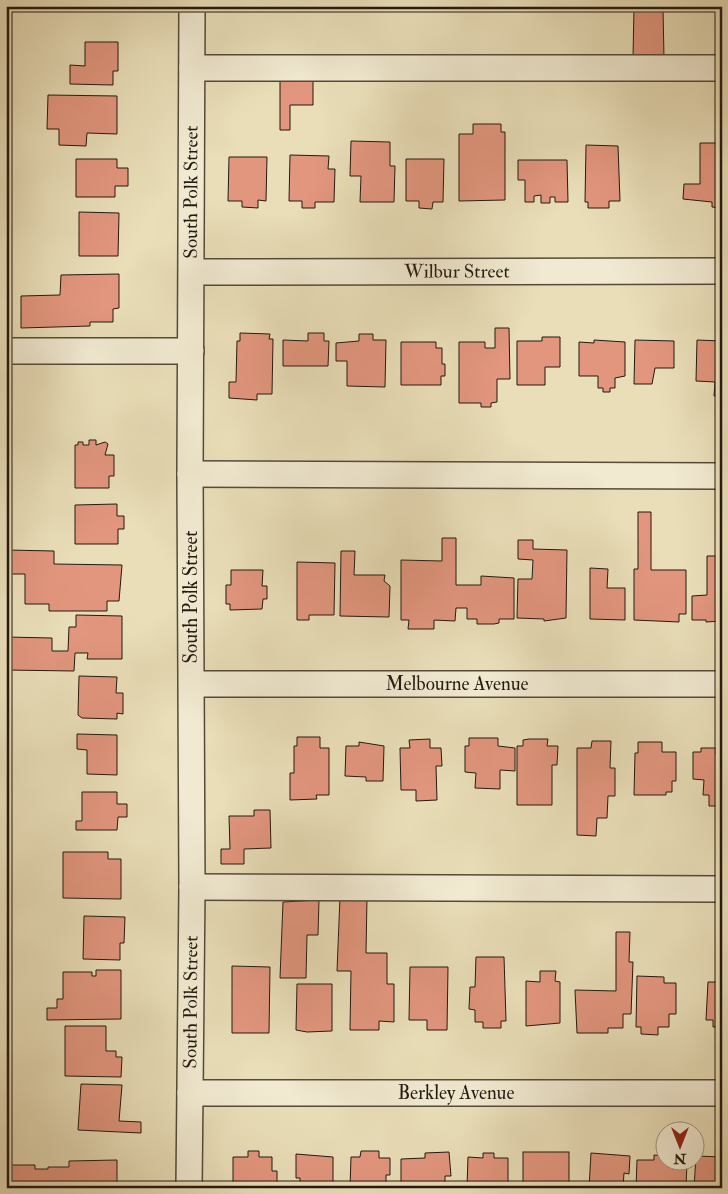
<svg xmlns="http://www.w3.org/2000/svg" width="728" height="1194" font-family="'IM FELL Double Pica',serif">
<rect width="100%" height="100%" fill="#e9deb8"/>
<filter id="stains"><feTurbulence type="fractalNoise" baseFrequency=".004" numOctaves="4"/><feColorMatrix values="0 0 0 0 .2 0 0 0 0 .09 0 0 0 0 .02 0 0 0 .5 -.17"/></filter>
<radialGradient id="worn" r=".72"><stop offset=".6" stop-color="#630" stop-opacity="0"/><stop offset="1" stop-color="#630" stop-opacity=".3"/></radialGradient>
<g fill="#e2967e" stroke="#241911">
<rect x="57" y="6" width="69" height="4"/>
<path d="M 634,7 L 663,8 L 664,59 L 633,58 Z"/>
<path d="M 85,42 L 118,42 L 118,71 L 113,71 L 113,85 L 70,84 L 70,65 L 85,66 Z"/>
<path d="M 280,75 L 313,76 L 313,105 L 290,105 L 290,130 L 280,130 Z"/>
<path d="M 48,95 L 117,96 L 117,134 L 87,133 L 86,146 L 59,145 L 59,129 L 47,129 Z"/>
<path d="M 473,124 L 501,124 L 501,132 L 505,132 L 505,200 L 459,201 L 459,134 L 473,134 Z"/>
<path d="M 351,141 L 390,142 L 390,166 L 395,166 L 394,202 L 360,202 L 361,176 L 350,176 Z"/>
<path d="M 700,143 L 722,143 L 722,208 L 712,207 L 712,202 L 683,199 L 684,184 L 700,184 Z"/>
<path d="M 586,145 L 618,146 L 620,201 L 609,201 L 609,208 L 588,208 L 588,202 L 585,202 Z"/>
<path d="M 290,155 L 329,156 L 328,169 L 335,169 L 334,202 L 315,202 L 315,208 L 302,208 L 302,201 L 289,201 Z"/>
<path d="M 229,157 L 267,157 L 266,201 L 258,200 L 258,208 L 242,207 L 242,201 L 228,201 Z"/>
<path d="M 76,159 L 117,159 L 117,168 L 128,168 L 128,186 L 115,186 L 115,197 L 76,197 Z"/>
<path d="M 406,159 L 444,159 L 443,202 L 433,202 L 432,209 L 419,208 L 419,201 L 406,201 Z"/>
<path d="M 518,160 L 567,160 L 568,202 L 555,202 L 555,197 L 550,197 L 550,203 L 541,203 L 541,195 L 534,196 L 534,202 L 525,202 L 525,180 L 518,180 Z"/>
<path d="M 79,212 L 119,213 L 118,256 L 79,256 Z"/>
<path d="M 119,274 L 119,308 L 113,309 L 113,322 L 90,322 L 90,326 L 21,328 L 21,296 L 60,295 L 61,275 Z"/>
<path d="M 495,328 L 509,328 L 510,379 L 497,379 L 497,402 L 491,403 L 491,407 L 481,407 L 481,403 L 459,403 L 459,342 L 485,342 L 485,348 L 495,348 Z"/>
<path d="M 240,333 L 270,334 L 269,339 L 273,339 L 272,394 L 257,394 L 257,400 L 229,398 L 229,382 L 236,382 L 237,341 L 240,341 Z"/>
<path d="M 308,333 L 324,333 L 324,341 L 329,341 L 328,366 L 283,366 L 283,340 L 308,341 Z"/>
<path d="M 359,334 L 373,334 L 373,340 L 386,340 L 385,387 L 347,386 L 347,361 L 336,361 L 336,343 L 359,341 Z"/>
<path d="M 542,337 L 560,337 L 560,367 L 545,367 L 545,385 L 517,385 L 517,341 L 542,341 Z"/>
<path d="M 594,340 L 625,342 L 625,376 L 615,378 L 615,388 L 610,388 L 610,392 L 603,392 L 603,388 L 598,388 L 598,376 L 579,376 L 579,342 L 594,343 Z"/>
<path d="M 635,340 L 674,341 L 674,368 L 655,368 L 652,384 L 634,384 Z"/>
<path d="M 697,340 L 722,341 L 722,396 L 714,396 L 715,382 L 696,381 Z"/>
<path d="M 401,342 L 436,342 L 436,348 L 442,348 L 442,364 L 445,364 L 445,376 L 441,376 L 441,385 L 401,385 Z"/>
<path d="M 89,440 L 96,440 L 96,445 L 105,442 L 108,444 L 105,455 L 114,455 L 114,476 L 109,476 L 109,488 L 75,488 L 75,445 L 78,445 L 78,442 L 83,442 L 83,445 L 89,445 Z"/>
<path d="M 117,504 L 117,516 L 124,516 L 124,529 L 118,529 L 118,544 L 75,544 L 75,505 Z"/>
<path d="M 638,512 L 651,512 L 651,570 L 686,570 L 686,614 L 679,614 L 679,622 L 634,620 L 634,569 L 638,569 Z"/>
<path d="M 442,538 L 456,538 L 456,585 L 481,585 L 481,576 L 514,578 L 514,619 L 499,619 L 499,623 L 494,624 L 477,624 L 477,619 L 467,619 L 467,608 L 456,608 L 455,621 L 434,620 L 434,629 L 408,629 L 409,620 L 401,620 L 401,560 L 442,561 Z"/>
<path d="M 518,540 L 533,540 L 533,549 L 567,550 L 566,618 L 544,621 L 544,619 L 517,618 L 518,579 L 532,579 L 533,560 L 518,559 Z"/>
<path d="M 7,550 L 54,551 L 54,564 L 122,565 L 119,601 L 107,601 L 107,611 L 49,611 L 49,604 L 25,604 L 25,574 L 7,574 Z"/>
<path d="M 341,551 L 355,551 L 354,575 L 385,575 L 384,581 L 390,586 L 389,617 L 340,616 Z"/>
<path d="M 707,556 L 722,556 L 722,621 L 706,622 L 706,620 L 692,620 L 692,596 L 707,595 Z"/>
<path d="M 297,562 L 335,563 L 334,615 L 309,615 L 309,620 L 297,620 Z"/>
<path d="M 590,568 L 608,569 L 607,588 L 625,588 L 625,620 L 590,619 Z"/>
<path d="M 231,570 L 263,570 L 262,586 L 267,586 L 267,599 L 263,599 L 262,609 L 230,610 L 230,604 L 226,604 L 226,585 L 231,585 Z"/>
<path d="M 76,615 L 122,616 L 122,659 L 87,659 L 88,653 L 75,653 L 74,671 L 6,670 L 6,637 L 52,638 L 52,651 L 68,651 L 69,627 L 76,627 Z"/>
<path d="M 79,676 L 117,677 L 116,693 L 123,693 L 123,714 L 117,713 L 117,719 L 82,718 L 78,715 Z"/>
<path d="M 77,734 L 117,735 L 117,775 L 87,774 L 87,750 L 77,749 Z"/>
<path d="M 297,737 L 320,737 L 320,748 L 329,748 L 329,795 L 316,795 L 317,799 L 290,800 L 290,773 L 294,773 L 294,746 L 297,746 Z"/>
<path d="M 469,738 L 498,738 L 498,746 L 515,748 L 515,771 L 500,770 L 500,789 L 475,788 L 476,773 L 465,772 L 465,746 L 469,746 Z"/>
<path d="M 430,739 L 430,748 L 441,748 L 442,766 L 436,766 L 437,800 L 416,801 L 416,790 L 401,790 L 400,748 L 410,748 L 409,740 Z"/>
<path d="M 529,739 L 548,739 L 547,746 L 558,746 L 557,765 L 552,765 L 552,805 L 517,805 L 517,746 L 523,746 L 523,740 Z"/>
<path d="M 592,741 L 611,741 L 610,768 L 615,768 L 615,796 L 608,796 L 607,818 L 597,818 L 596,836 L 577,835 L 577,748 L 591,748 Z"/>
<path d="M 359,742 L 384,746 L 383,781 L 366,781 L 366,777 L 345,776 L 346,746 L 359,746 Z"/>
<path d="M 638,742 L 662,742 L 662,752 L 676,752 L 676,781 L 672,781 L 672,792 L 666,792 L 666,795 L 634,795 L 635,753 L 638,753 Z"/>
<path d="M 701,748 L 716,748 L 716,755 L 720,755 L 719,786 L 722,786 L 722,806 L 709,806 L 709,795 L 703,795 L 704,780 L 693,779 L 693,752 L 701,752 Z"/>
<path d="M 82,792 L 117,792 L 117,804 L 127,804 L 127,817 L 118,817 L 117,830 L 76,830 L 76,821 L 82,821 Z"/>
<path d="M 254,810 L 270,810 L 271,848 L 244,849 L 244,864 L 221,864 L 221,849 L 230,849 L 229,816 L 254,816 Z"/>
<path d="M 63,852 L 108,852 L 108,859 L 121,859 L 121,899 L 63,898 Z"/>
<path d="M 340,897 L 367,897 L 366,953 L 387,953 L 387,984 L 394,984 L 394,1022 L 379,1021 L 379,1030 L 350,1030 L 351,971 L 337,971 Z"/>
<path d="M 319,900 L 318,935 L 307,935 L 306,978 L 280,978 L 283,902 Z"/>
<path d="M 84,916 L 125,917 L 124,943 L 120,943 L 120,960 L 83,959 Z"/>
<path d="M 616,932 L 630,932 L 629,962 L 633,962 L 631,1014 L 623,1014 L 623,1028 L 608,1028 L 608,1033 L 577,1033 L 575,990 L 616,991 Z"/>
<path d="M 476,957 L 504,957 L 506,1021 L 501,1021 L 501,1028 L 483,1028 L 483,1022 L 475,1022 L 475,1010 L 469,1009 L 470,987 L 475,987 Z"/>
<path d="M 232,966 L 270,967 L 269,1033 L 232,1033 Z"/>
<path d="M 410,967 L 448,967 L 447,1030 L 427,1030 L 427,1020 L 409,1020 Z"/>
<path d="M 96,970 L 121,970 L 121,1019 L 47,1020 L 47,1008 L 57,1008 L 57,999 L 63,999 L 63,972 L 92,972 L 92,976 L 96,976 Z"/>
<path d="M 540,971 L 556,971 L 555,981 L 560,982 L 560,1023 L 526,1026 L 526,981 L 540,982 Z"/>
<path d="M 637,976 L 664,977 L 664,983 L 676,983 L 676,1014 L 669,1014 L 669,1027 L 658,1027 L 658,1035 L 641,1034 L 641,1027 L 636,1027 Z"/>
<path d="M 708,982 L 722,982 L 722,1027 L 713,1027 L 713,1020 L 706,1020 Z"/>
<path d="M 297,984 L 332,984 L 332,1031 L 307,1032 L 296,1030 Z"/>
<path d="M 65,1026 L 106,1026 L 106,1051 L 116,1051 L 116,1057 L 122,1057 L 121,1077 L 65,1076 Z"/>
<path d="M 81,1084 L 122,1085 L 119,1121 L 141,1122 L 141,1133 L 78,1130 Z"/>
<path d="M 248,1151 L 259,1151 L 259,1157 L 272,1157 L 272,1171 L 277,1171 L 277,1183 L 272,1183 L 272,1188 L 233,1188 L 233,1157 L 248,1157 Z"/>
<path d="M 361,1151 L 379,1151 L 379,1158 L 390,1158 L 390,1175 L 386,1175 L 386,1188 L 350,1188 L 351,1157 L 360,1157 Z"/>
<path d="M 449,1152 L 451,1176 L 445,1176 L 445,1188 L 401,1188 L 401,1159 L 425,1158 L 425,1153 Z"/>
<rect x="523" y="1152" width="46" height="36"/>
<path d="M 483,1153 L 494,1153 L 494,1158 L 508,1158 L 508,1188 L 467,1188 L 468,1157 L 483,1158 Z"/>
<path d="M 591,1153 L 630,1156 L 629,1174 L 624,1173 L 623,1188 L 589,1188 Z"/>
<path d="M 296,1154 L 333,1157 L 333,1188 L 300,1188 L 300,1178 L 296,1178 Z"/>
<path d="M 654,1155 L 666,1156 L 666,1162 L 687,1162 L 686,1188 L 636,1188 L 637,1160 L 654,1160 Z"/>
<path d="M 696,1156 L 722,1157 L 722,1188 L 694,1188 Z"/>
<path d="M 117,1160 L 117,1183 L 113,1183 L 113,1188 L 11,1188 L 11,1165 L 35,1165 L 35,1169 L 48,1169 L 48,1167 L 69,1167 L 69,1161 Z"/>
</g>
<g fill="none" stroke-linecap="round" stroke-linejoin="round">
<g stroke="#554a3b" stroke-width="28">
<g id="minor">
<path d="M 192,68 L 722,68"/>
<path id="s1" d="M 192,272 L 722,271"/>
<path d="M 6,351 L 191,351"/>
<path d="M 190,474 L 722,476"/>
<path id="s2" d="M 192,684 L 722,684"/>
<path d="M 192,887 L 722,889"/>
<path id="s3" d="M 190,1093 L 722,1093"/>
<path id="s4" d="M 189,1188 L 192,887 L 190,474 L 192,6"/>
</g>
</g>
<use href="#minor" stroke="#f1ead1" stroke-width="25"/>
</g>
<g text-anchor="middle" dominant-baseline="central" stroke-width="4.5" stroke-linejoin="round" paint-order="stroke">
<g font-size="19" fill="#241911" stroke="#f1ead1">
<text stroke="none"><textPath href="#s4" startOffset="996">South Polk Street</textPath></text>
<text stroke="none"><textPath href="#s1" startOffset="265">Wilbur Street</textPath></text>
<text transform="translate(191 597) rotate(-90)">South Polk Street</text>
<text stroke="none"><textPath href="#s2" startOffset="265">Melbourne Avenue</textPath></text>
<text stroke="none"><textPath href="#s4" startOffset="186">South Polk Street</textPath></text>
<text stroke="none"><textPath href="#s3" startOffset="266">Berkley Avenue</textPath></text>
</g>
</g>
<rect width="728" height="1194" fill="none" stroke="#e9deb8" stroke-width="25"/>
<rect x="8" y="8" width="713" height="1179" fill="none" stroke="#241911" stroke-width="2.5"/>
<rect x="12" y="12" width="703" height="1169" fill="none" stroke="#241911"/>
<g transform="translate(680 1146) rotate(180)"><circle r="24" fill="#f1ead1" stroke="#9f9684"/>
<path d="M0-4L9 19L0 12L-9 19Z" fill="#8f2418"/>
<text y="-8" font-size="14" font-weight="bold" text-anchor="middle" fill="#241911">N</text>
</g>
<rect width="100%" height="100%" filter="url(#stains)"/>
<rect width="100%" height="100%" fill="url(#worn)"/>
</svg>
